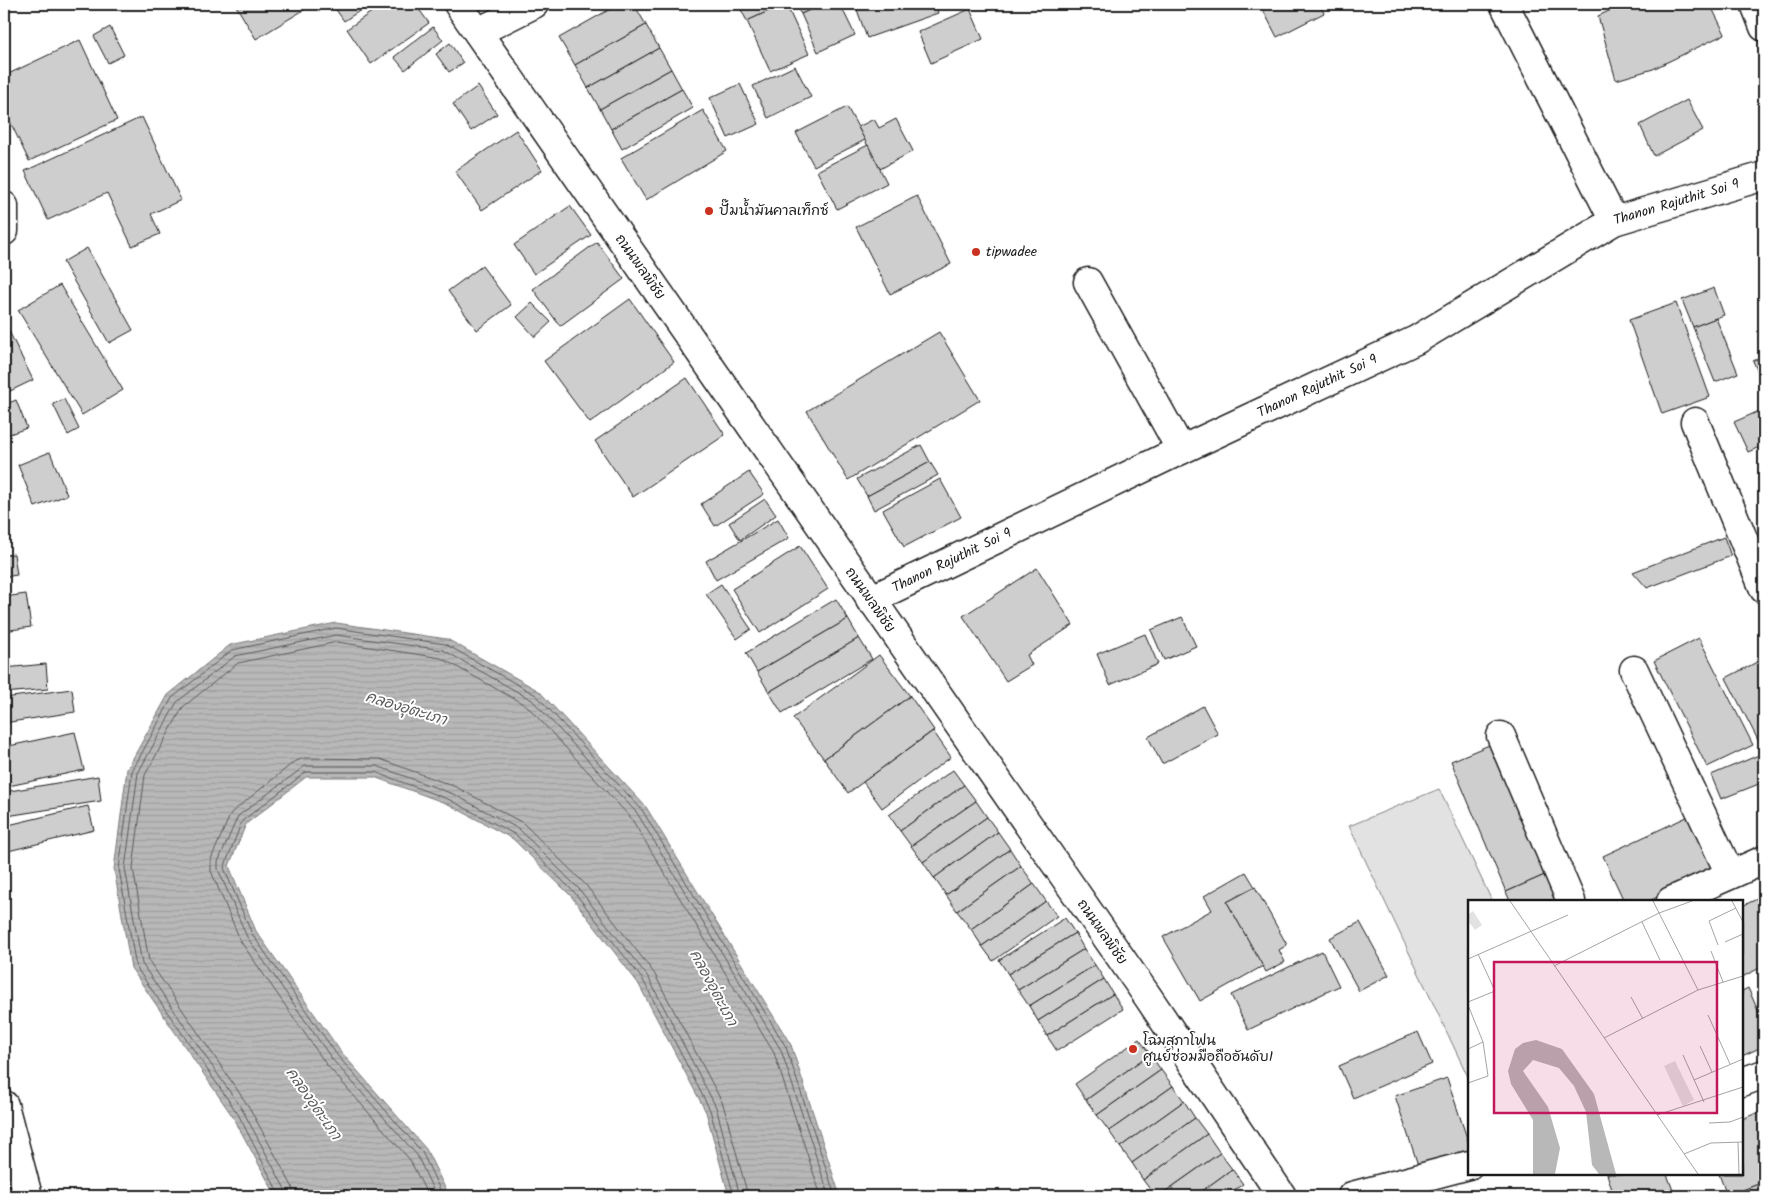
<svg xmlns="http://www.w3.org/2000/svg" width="1768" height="1200" font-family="Kalam,'Playpen Sans Thai',sans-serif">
<defs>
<pattern id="water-rules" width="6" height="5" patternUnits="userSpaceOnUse" patternTransform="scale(1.25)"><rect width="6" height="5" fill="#b8b8b8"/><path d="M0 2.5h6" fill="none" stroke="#9e9e9e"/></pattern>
</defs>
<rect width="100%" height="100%" fill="#fff"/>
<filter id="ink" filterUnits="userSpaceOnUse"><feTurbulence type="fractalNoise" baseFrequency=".02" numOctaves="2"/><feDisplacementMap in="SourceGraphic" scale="10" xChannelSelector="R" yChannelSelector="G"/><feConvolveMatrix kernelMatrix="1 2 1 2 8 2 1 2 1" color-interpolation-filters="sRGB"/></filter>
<g filter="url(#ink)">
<path fill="#e2e2e2" stroke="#7f7f7f" d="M 1439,789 L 1492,901 L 1469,901 L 1469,1079 L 1349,826 Z"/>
<path fill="url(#water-rules)" stroke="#7a7a7a" d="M 336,623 L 447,639 L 539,691 L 646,807 L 791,1045 L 840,1196 L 729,1196 L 706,1112 L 638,983 L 571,896 L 513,839 L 448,804 L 374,777 L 306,777 L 246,824 L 229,866 L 256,931 L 341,1052 L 426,1149 L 449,1196 L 276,1196 L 233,1117 L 131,968 L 114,869 L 127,769 L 168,695 L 230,645 Z"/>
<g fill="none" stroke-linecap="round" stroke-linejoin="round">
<g stroke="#5a5a5a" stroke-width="1">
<path d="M 280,1196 L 238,1114 L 136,967 L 119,869 L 132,771 L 172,698 L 232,650 L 336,628 L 445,644 L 536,695 L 642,810 L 786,1047 L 835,1196"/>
<path d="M 286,1196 L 285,1189 L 243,1111 L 142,964 L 125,868 L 138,773 L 177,702 L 235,656 L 336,635 L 443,650 L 532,700 L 637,813 L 781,1050 L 829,1196"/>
<path d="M 294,1196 L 292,1186 L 249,1107 L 149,961 L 133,868 L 145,775 L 183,707 L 238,663 L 337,642 L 441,658 L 527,706 L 631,818 L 774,1053 L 821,1196"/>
<path d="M 428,1196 L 410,1160 L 326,1064 L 241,942 L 211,871 L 211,859 L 231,813 L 294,762 L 304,758 L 380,759 L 456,787 L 523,823 L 585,884 L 654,973 L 723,1104 L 748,1196"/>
<path d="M 436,1196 L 417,1155 L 332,1059 L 247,937 L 218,869 L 218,862 L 238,816 L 305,766 L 377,766 L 453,794 L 519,829 L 579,889 L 648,977 L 716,1107 L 740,1196"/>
<path d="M 443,1196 L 422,1152 L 337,1055 L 252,934 L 224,868 L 242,821 L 306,772 L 375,772 L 450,800 L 516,835 L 575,893 L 643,980 L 710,1110 L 734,1196"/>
</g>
</g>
<g fill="#cecece" stroke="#1c1c1c">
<path d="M 235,4 L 311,4 L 312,5 L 256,39 Z"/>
<path d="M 332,4 L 370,4 L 344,21 Z"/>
<path d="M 383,4 L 415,4 L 429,23 L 371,64 L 347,29 Z"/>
<path d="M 619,4 L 634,4 L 646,25 L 575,65 L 559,38 Z"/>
<path d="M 738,4 L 784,4 L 747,21 Z"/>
<path d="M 784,4 L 786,4 L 809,54 L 770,71 L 747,21 Z"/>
<path d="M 794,4 L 823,4 L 801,14 Z"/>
<path d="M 823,4 L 840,4 L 855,35 L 818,52 L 801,14 Z"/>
<path d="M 855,4 L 935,4 L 938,13 L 867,38 Z"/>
<path d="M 1260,4 L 1319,4 L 1324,13 L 1277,37 Z"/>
<path d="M 1624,4 L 1710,4 L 1725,34 L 1653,69 L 1616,80 L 1598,16 Z"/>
<path d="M 970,9 L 983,39 L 931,63 L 918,32 Z"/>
<path d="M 646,25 L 659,48 L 588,88 L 575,65 Z"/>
<path d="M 110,27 L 124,55 L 108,63 L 94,36 Z"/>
<path d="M 433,27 L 443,40 L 405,70 L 394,57 Z"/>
<path d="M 80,40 L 117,120 L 29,161 L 4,109 L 4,76 Z"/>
<path d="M 450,43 L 463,63 L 449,72 L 436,54 Z"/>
<path d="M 659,48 L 671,69 L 600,109 L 588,88 Z"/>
<path d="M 795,66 L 811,97 L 768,118 L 753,86 Z"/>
<path d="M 671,69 L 682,89 L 611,129 L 600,109 Z"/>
<path d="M 740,84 L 759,124 L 728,138 L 710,98 Z"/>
<path d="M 478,86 L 497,114 L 471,131 L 453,104 Z"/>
<path d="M 682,89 L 693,108 L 622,149 L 611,129 Z"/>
<path d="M 1687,100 L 1703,130 L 1654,156 L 1640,125 Z"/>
<path d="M 847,107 L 865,140 L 814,166 L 796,133 Z"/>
<path d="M 703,110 L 727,151 L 646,200 L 621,158 Z"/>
<path d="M 142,117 L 181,200 L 151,214 L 160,234 L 132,246 L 107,193 L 48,220 L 25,171 Z"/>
<path d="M 874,119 L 879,128 L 896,119 L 913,151 L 880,169 L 858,127 Z"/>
<path d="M 516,130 L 542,170 L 482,210 L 455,171 Z"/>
<path d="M 868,145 L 887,183 L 837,209 L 817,171 Z"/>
<path d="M 917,196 L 951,264 L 890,294 L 856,227 Z"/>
<path d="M 570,206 L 591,235 L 534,274 L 514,245 Z"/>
<path d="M 597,242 L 624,279 L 560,326 L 533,289 Z"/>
<path d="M 87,248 L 133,330 L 109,343 L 63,262 Z"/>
<path d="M 482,266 L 511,305 L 477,330 L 448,291 Z"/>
<path d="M 60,285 L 123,390 L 82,415 L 18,310 Z"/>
<path d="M 1714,288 L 1724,315 L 1693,327 L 1682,300 Z"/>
<path d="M 630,299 L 674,362 L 590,423 L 544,361 Z"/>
<path d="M 532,303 L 551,322 L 535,337 L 517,317 Z"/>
<path d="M 1676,303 L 1710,397 L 1662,414 L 1629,320 Z"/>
<path d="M 1716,318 L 1738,373 L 1715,382 L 1693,327 Z"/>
<path d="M 4,321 L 33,380 L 4,394 Z"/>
<path d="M 939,332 L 980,400 L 848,480 L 807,411 Z"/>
<path d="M 1764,356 L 1764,385 L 1753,361 Z"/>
<path d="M 687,378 L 725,435 L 633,497 L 595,441 Z"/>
<path d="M 64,399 L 79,429 L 68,435 L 53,404 Z"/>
<path d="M 16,400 L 27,428 L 4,436 L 4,405 Z"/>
<path d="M 1764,409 L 1764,445 L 1748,452 L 1734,422 Z"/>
<path d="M 921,445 L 930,462 L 867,496 L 857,479 Z"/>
<path d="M 50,452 L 67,495 L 35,507 L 18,465 Z"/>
<path d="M 930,462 L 938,475 L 874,510 L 867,496 Z"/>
<path d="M 749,472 L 764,494 L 715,526 L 701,504 Z"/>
<path d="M 940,479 L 961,517 L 904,547 L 883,510 Z"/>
<path d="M 765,499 L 776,515 L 740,540 L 729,523 Z"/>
<path d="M 778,519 L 789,538 L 716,580 L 706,561 Z"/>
<path d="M 1724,537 L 1731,556 L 1647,588 L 1633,572 Z"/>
<path d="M 800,546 L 828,589 L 760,633 L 732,589 Z"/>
<path d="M 14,554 L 17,575 L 4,577 L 4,555 Z"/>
<path d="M 1037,568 L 1073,625 L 1027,655 L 1032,665 L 1006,681 L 963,616 Z"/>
<path d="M 721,584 L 751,629 L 737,639 L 706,594 Z"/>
<path d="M 26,594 L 31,627 L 4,631 L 4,597 Z"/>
<path d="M 836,599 L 848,619 L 757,672 L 746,653 Z"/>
<path d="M 1182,617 L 1196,646 L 1164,660 L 1151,630 Z"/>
<path d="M 848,619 L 859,638 L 769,692 L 757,672 Z"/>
<path d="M 1145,634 L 1158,664 L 1110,685 L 1097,654 Z"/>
<path d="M 859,638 L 872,659 L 782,713 L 769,692 Z"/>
<path d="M 1699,638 L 1753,745 L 1707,767 L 1654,661 Z"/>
<path d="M 879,655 L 910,696 L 824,759 L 793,718 Z"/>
<path d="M 1759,661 L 1764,670 L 1764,740 L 1759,742 L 1726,678 Z"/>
<path d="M 46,664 L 48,689 L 4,693 L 4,668 Z"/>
<path d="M 72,689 L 75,712 L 4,723 L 4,698 Z"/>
<path d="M 910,696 L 934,730 L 848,793 L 824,759 Z"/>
<path d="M 1203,706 L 1218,734 L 1162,764 L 1148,737 Z"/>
<path d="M 933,731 L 951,757 L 882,808 L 863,782 Z"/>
<path d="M 75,732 L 84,770 L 4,787 L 4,747 Z"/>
<path d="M 1494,743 L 1547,874 L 1506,892 L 1451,761 Z"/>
<path d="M 1759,755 L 1764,767 L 1764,782 L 1721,799 L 1711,775 Z"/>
<path d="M 953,770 L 964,785 L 900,831 L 889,815 Z"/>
<path d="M 98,776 L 101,801 L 7,816 L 4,792 Z"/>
<path d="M 964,785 L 976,801 L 911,846 L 900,831 Z"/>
<path d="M 976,801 L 987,817 L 923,862 L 911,846 Z"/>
<path d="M 88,806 L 94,830 L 4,852 L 4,826 Z"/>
<path d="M 1691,815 L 1717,870 L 1649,901 L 1624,901 L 1603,856 Z"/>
<path d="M 987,817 L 998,832 L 934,878 L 923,862 Z"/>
<path d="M 998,832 L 1010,849 L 946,895 L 934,878 Z"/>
<path d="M 1010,849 L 1021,866 L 957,911 L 946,895 Z"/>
<path d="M 1021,866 L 1034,884 L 971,929 L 957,911 Z"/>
<path d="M 1246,872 L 1255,887 L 1227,902 L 1263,966 L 1200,1001 L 1163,937 L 1212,910 L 1204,896 Z"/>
<path d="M 1547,874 L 1559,901 L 1510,901 L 1506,892 Z"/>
<path d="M 1034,884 L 1046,901 L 982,946 L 971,929 Z"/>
<path d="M 1255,887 L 1287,945 L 1279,950 L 1285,962 L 1266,972 L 1227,902 Z"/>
<path d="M 1757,899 L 1764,913 L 1764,966 L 1742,977 L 1742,906 Z"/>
<path d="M 1046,901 L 1057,916 L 993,961 L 982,946 Z"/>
<path d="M 1065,918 L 1075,933 L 1008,974 L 999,960 Z"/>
<path d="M 1360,922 L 1389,975 L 1359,991 L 1330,938 Z"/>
<path d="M 1075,933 L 1084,949 L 1018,990 L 1008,974 Z"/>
<path d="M 1084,949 L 1095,965 L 1029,1006 L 1018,990 Z"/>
<path d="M 1322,951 L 1339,986 L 1248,1030 L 1231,995 Z"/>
<path d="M 1095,965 L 1104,979 L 1038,1021 L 1029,1006 Z"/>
<path d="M 1104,979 L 1113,994 L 1047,1036 L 1038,1021 Z"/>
<path d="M 1748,988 L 1764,1024 L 1764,1046 L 1742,1056 L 1742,991 Z"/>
<path d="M 1113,994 L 1123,1009 L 1057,1051 L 1047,1036 Z"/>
<path d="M 1418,1032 L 1432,1064 L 1353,1098 L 1339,1066 Z"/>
<path d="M 1139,1039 L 1150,1054 L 1086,1100 L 1075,1084 Z"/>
<path d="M 1150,1054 L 1161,1070 L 1097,1115 L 1086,1100 Z"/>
<path d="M 1161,1070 L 1173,1086 L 1109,1131 L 1097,1115 Z"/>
<path d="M 1447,1078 L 1469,1144 L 1469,1155 L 1420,1171 L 1395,1096 Z"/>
<path d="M 1173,1086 L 1184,1101 L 1120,1147 L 1109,1131 Z"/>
<path d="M 1184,1101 L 1195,1118 L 1132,1163 L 1120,1147 Z"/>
<path d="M 1764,1110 L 1764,1182 L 1727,1196 L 1719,1174 L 1742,1174 L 1742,1119 Z"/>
<path d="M 1195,1118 L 1207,1134 L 1143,1180 L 1132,1163 Z"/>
<path d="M 1207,1134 L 1220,1153 L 1159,1196 L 1155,1196 L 1143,1180 Z"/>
<path d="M 1220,1153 L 1232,1169 L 1195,1196 L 1159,1196 Z"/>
<path d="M 1232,1169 L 1243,1184 L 1226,1196 L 1195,1196 Z"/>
<path d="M 1607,1174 L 1667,1174 L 1675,1196 L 1614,1196 Z"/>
<path d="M 1764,1182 L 1764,1196 L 1727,1196 Z"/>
</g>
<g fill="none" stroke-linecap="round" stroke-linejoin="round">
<g stroke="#1c1c1c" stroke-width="31">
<g id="minor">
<path d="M 458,4 L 1148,997 L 1282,1196"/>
<path d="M 1504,4 L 1614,221"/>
<path d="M 1755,4 L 1764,27"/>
<path d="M 478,32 L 534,4"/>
<path d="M 4,206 L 4,231"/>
<path d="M 1088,282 L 1181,450"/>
<path d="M 1695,422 L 1764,589"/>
<path id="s1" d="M 870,600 L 1181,450 L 1416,340 L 1614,221 L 1764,176"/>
<path d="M 1634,670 L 1730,874"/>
<path d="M 1501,736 L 1571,901"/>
<path d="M 1671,901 L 1764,860"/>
<path d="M 1742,1082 L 1764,1074"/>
<path d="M 4,1105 L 28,1196"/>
<path d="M 1352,1196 L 1469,1165"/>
</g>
</g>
<use href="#minor" stroke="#fff" stroke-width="28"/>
</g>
</g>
<g fill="#c8321e" stroke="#fff" stroke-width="2">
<circle cx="709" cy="211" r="5"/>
<circle cx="976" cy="252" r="5"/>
<circle cx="1133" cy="1049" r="5"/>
</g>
<g text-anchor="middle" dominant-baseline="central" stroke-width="4" stroke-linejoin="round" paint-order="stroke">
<g font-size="14" fill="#1c1c1c" stroke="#fff">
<text stroke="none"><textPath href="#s1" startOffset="901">Thanon Rajuthit Soi 9</textPath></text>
<text transform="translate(640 267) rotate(55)">ถนนพลพิชัย</text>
<text stroke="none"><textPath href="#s1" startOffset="496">Thanon Rajuthit Soi 9</textPath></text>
<text stroke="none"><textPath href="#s1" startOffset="91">Thanon Rajuthit Soi 9</textPath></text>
<text transform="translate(870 600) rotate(55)">ถนนพลพิชัย</text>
<text transform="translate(1102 932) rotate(55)">ถนนพลพิชัย</text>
</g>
<g font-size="14" fill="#1c1c1c" stroke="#fff" text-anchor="start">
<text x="719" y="211">ปั๊มน้ำมันคาลเท็กซ์</text>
<text x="986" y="252">tipwadee</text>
<text x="1143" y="1041">โฉมสุภาโฟน<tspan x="1143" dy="16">ศูนย์ซ่อมมือถืออันดับ1</tspan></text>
</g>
<g font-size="15" font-style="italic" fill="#5a5a5a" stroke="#fff">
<text transform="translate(406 709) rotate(17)">คลองอุ่ตะเภา</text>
<text transform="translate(713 988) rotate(62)">คลองอุ่ตะเภา</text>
<text transform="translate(313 1104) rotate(55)">คลองอุ่ตะเภา</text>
</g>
</g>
<g transform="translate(1468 900)">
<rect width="275" height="275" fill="#fff"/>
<path d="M 5,11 L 14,25 L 7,30 L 0,21 L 0,15 ZM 207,161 L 226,200 L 215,206 L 196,166 Z" fill="#e2e2e2"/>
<path d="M 68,140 L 94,149 L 126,194 L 148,274 L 131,274 L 124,265 L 118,212 L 106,186 L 91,168 L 65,160 L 55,171 L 80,207 L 92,248 L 87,274 L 65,274 L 65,220 L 43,184 L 40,171 L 47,149 L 55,143 Z" fill="#b8b8b8"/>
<path fill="none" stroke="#a4a4a4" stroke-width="1" d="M 42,1 L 230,274M 185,1 L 230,90M 264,1 L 275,22M 174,22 L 192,60M 257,42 L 275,34M 250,45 L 241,21 L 268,8M 243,51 L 255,82M 0,59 L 100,15M 86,66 L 191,13 L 224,1M 163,97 L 175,119M 0,102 L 27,91 L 10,54M 0,105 L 15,142 L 20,176 L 0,183M 240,115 L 262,164M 136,138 L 230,90 L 275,76M 232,146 L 244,172M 0,149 L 15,142M 215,155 L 236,202M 226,180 L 275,159M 189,215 L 275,187M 241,223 L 262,222 L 275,217M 270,242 L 271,274M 216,254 L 243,243 L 275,242"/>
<path fill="#c2185b" fill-opacity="0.15" stroke="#c2185b" stroke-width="2.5" d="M 26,62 L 249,62 L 249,213 L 26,213 Z"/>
<rect width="275" height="275" fill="none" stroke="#1c1c1c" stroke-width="2.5"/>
</g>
<rect width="1768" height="1200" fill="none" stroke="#fff" stroke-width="20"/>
<rect x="10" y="10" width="1748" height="1180" fill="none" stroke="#1c1c1c" stroke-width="2" filter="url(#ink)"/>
</svg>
